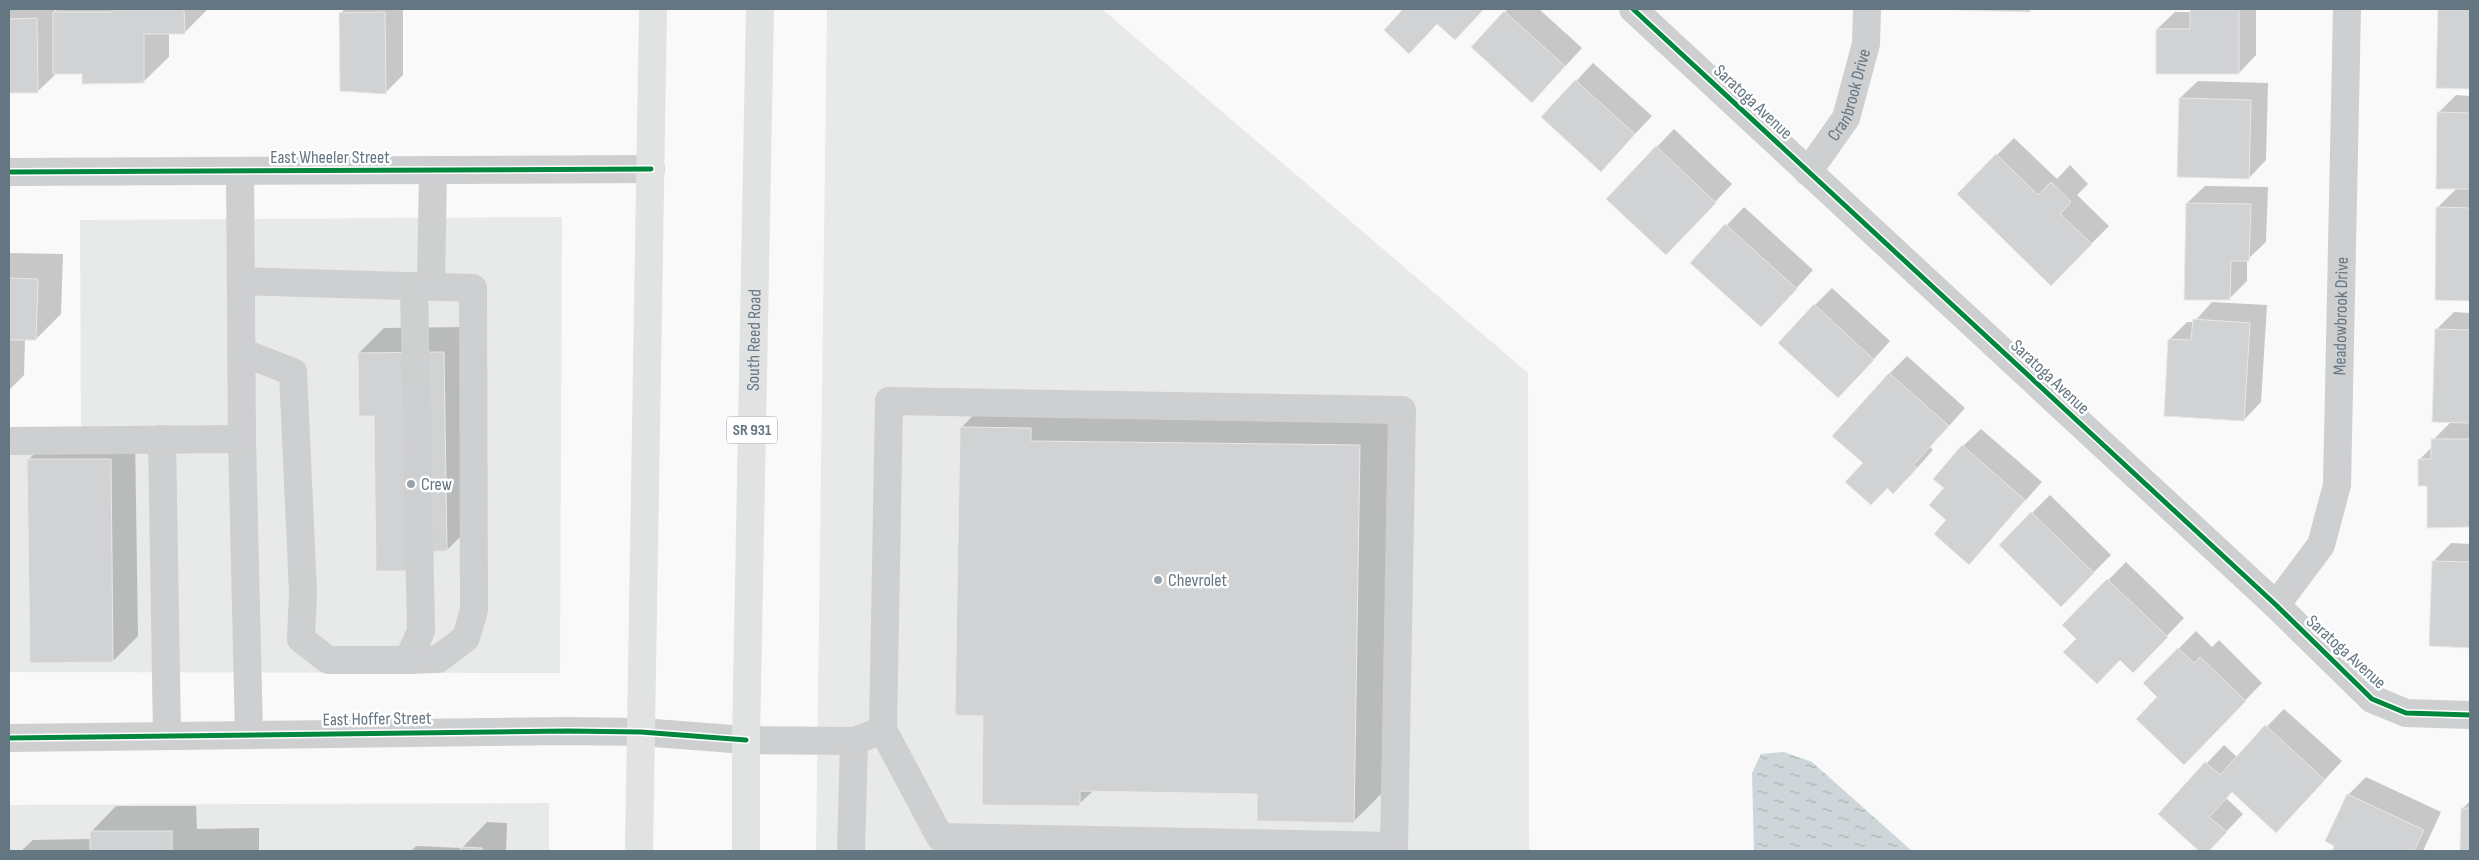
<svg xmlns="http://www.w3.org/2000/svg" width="2479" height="860" font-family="'Sofia Sans Condensed',sans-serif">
<defs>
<pattern id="water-ripples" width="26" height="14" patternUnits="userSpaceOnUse" patternTransform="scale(1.25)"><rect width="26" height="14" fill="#ced6d9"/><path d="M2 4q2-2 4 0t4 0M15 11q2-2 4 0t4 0" fill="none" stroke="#abb2b5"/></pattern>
</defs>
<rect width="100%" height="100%" fill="#f9f9f9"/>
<g fill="#e8e9e9">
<path d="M 827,9 L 1102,9 L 1528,373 L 1529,851 L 816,851 Z"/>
<path d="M 562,217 L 560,673 L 9,672 L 9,449 L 81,448 L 80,220 Z"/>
<path d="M 549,803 L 549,851 L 9,851 L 9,805 Z"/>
</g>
<path fill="url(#water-ripples)" d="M 1784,752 L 1812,762 L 1912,851 L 1754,851 L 1752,773 L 1761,754 Z"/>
<g fill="#0003">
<path d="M 9,9 L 55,9 L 55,12 L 58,9 L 208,9 L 184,33 L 169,33 L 169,57 L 143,82 L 83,72 L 56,74 L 38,91 L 9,92 Z"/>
<path d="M 345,9 L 403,9 L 403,75 L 386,92 L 341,13 Z"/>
<path d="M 1405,9 L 1484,9 L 1455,38 L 1438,23 L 1385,29 Z"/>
<path d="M 1508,9 L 1539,9 L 1582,48 L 1549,84 L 1473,47 Z"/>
<path d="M 1957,9 L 2031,9 L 2029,11 Z"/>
<path d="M 2191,9 L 2256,9 L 2256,55 L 2239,73 L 2157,29 L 2175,12 L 2191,12 Z"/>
<path d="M 2440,9 L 2470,9 L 2470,87 L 2438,86 Z"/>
<path d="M 1593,63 L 1652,116 L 1601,170 L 1543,117 Z"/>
<path d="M 2198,81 L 2268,83 L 2266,160 L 2249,178 L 2180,98 Z"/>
<path d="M 2456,95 L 2470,96 L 2470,299 L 2436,299 L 2438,207 L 2457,188 L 2438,113 Z"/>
<path d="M 1674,129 L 1732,184 L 1683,236 L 1607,199 Z"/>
<path d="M 2014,138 L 2057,179 L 2070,165 L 2088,184 L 2077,195 L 2109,226 L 2051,284 L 1958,194 Z"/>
<path d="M 2205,186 L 2268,187 L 2266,242 L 2247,260 L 2247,281 L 2229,299 L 2187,203 Z"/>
<path d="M 1744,207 L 1813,270 L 1778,308 L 1691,263 Z"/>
<path d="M 9,253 L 63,254 L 61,314 L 36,339 L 25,339 L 24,375 L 9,390 Z"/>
<path d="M 1832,288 L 1890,341 L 1856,379 L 1815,305 Z"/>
<path d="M 2212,302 L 2267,305 L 2261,402 L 2244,420 L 2170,339 L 2187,322 L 2194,322 Z"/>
<path d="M 2454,312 L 2470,313 L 2470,526 L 2428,527 L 2428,485 L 2420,459 L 2433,446 L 2433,440 L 2452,421 L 2436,330 Z"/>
<path d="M 469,327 L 472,525 L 447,550 L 375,415 L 359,353 L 384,328 Z"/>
<path d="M 1907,356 L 1965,408 L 1930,447 L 1933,450 L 1911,475 L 1888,488 L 1871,504 L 1864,463 L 1889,374 Z"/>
<path d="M 992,396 L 1390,415 L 1385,790 L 1354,821 L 1259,792 L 1094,790 L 1079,804 L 984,714 L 961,428 Z"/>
<path d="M 1981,429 L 2042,482 L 1969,563 L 1948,520 L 1963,446 Z"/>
<path d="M 135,434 L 138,636 L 113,661 L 28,460 L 53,435 Z"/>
<path d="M 2050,495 L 2111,555 L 2061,605 L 2000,545 Z"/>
<path d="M 2451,543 L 2470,544 L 2470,647 L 2430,645 L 2434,561 Z"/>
<path d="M 2126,562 L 2184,618 L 2133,671 L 2120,659 L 2064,625 Z"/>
<path d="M 2196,631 L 2212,647 L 2219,640 L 2262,683 L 2184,763 L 2159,697 L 2145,683 Z"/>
<path d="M 2284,709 L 2342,761 L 2293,814 L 2232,791 L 2226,798 L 2243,814 L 2208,851 L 2200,851 L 2159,814 L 2224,745 L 2237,757 Z"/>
<path d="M 2366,777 L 2441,812 L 2423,851 L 2333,851 L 2348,795 Z"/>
<path d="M 2470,801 L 2470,851 L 2462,851 L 2462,809 Z"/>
<path d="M 116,806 L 196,806 L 197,829 L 259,828 L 259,851 L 21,851 L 33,840 L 91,839 L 91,832 Z"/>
<path d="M 487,822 L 507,823 L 506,851 L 411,851 L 416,846 L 462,848 Z"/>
</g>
<g fill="#d0d2d3" stroke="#e8e8e8">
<path d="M 112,9 L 184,9 L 185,34 L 144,34 L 144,83 L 82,84 L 82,74 L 53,74 L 53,12 L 112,12 Z"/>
<path d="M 1403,9 L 1484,9 L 1455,40 L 1437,24 L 1409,54 L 1384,30 Z"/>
<path d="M 1956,9 L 2030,9 L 2030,12 L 1956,10 Z"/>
<path d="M 2190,9 L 2239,9 L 2239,74 L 2156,74 L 2156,29 L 2190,29 Z"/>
<path d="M 2438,9 L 2470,9 L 2470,89 L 2436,88 Z"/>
<path d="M 1504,11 L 1565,66 L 1532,103 L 1471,47 Z"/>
<path d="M 385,12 L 386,94 L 340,91 L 339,13 Z"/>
<path d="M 37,18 L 38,93 L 9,93 L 9,19 Z"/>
<path d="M 1575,80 L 1635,134 L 1601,172 L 1541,117 Z"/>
<path d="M 2179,98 L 2251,100 L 2249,179 L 2177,177 Z"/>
<path d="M 2437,112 L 2470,113 L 2470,189 L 2436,189 Z"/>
<path d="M 1656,146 L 1716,203 L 1666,255 L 1606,199 Z"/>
<path d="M 1996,154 L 2038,195 L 2051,182 L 2071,202 L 2060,214 L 2092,244 L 2051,286 L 1957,194 Z"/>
<path d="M 2186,203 L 2251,204 L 2249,261 L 2231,261 L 2230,300 L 2184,300 Z"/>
<path d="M 2436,207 L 2470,208 L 2470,301 L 2435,300 Z"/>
<path d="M 1725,224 L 1797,289 L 1761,327 L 1690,263 Z"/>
<path d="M 9,278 L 38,279 L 36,340 L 9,340 Z"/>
<path d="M 1814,304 L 1874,360 L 1838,398 L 1778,343 Z"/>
<path d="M 2193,319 L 2250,323 L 2244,421 L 2164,416 L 2168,339 L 2191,340 Z"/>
<path d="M 2435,329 L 2470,330 L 2470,423 L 2432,422 Z"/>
<path d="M 444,352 L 447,551 L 409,552 L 409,571 L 376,571 L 374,416 L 359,416 L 358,353 Z"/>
<path d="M 1889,373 L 1949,426 L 1913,465 L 1917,468 L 1893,494 L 1887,488 L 1871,505 L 1845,482 L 1863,463 L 1832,436 Z"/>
<path d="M 960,427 L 1031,428 L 1031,441 L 1360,445 L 1354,823 L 1257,821 L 1257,794 L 1080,791 L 1080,806 L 982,805 L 983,716 L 955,715 Z"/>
<path d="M 2431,439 L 2470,439 L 2470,527 L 2427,528 L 2427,486 L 2418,486 L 2418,459 L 2431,459 Z"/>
<path d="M 1962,445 L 2025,500 L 1969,565 L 1934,534 L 1946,520 L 1929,505 L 1944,488 L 1933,479 Z"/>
<path d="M 27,459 L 111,459 L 113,662 L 30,663 Z"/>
<path d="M 2031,512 L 2094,573 L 2061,607 L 1999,545 Z"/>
<path d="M 2432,561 L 2470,562 L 2470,648 L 2429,646 Z"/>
<path d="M 2107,579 L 2168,637 L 2133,673 L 2120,660 L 2097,684 L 2063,652 L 2076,639 L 2062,625 Z"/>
<path d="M 2178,648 L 2194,663 L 2200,657 L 2246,701 L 2184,765 L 2136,719 L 2157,697 L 2143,683 Z"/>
<path d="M 2265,725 L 2325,780 L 2276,833 L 2232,792 L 2209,817 L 2227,832 L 2209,851 L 2199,851 L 2158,814 L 2205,762 L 2220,775 Z"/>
<path d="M 2347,794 L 2424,830 L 2414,851 L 2332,851 L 2334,846 L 2325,841 Z"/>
<path d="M 2461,808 L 2470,808 L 2470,851 L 2460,851 Z"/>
<rect x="90" y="831" width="82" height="20"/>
<path d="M 461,847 L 482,848 L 482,851 L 460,851 Z"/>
</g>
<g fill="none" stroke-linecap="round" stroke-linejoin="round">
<g stroke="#cecfd0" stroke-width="28">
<path d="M 1633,9 L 2276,605 L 2372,699 L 2406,713 L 2470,715"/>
<path d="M 240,171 L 242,439 L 249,735"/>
<path d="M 9,172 L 651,169"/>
<path id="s1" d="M 1808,172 L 1846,118 L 1866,44 L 1867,9"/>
<path d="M 241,281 L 473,288 L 474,610 L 466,638 L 438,659 L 408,660"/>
<path d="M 431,286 L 433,170"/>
<path d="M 241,352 L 293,372 L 303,592 L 301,639 L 328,660 L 408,660 L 421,631 L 414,286"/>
<path d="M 162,439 L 167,735"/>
<path d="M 9,441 L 242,439"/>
<path id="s2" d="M 2276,605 L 2321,545 L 2337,485 L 2347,9"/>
<path d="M 9,738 L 567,731 L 641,732 L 746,740 L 854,741 L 851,851"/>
<path d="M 854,741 L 883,730 L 889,401 L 1402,410 L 1394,846 L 940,837 L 883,730"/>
</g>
<g stroke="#e1e2e2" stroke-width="28">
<path d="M 639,851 L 653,9"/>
<path id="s3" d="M 746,851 L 746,740 L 760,9"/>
</g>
<g stroke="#fff" stroke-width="8">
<g id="cycleway">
<path d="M 1633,9 L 2276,605 L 2372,699 L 2406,713 L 2470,715"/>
<path d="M 9,172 L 651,169"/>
<path d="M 9,738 L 567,731 L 641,732 L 746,740"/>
</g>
</g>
<use href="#cycleway" stroke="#00873e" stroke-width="5"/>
</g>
<g fill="#99a4ac" stroke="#fff" stroke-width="2">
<circle cx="411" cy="484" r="5"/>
<circle cx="1158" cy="580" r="5"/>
</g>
<g text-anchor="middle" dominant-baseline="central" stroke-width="5" stroke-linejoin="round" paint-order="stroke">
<rect fill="#fff" stroke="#939fa8" stroke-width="1" x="727" y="416.5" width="50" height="27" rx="4"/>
<g font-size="16" font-weight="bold" fill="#657683">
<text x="752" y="430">SR 931</text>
</g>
<g font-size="18" fill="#657683" stroke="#fff">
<text stroke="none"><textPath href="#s1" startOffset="89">Cranbrook Drive</textPath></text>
<text transform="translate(1753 102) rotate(43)">Saratoga Avenue</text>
<text x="330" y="157">East Wheeler Street</text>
<text stroke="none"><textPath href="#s2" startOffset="306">Meadowbrook Drive</textPath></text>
<text stroke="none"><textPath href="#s3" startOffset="511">South Reed Road</textPath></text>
<text transform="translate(2050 377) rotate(43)">Saratoga Avenue</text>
<text transform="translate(2346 652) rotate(42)">Saratoga Avenue</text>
<text transform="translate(377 719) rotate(-1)">East Hoffer Street</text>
</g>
<g font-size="18" fill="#657683" stroke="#fff" text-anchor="start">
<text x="421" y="484">Crew</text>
<text x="1168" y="580">Chevrolet</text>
</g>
</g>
<rect width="2479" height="860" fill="none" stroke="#657683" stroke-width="20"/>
</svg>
